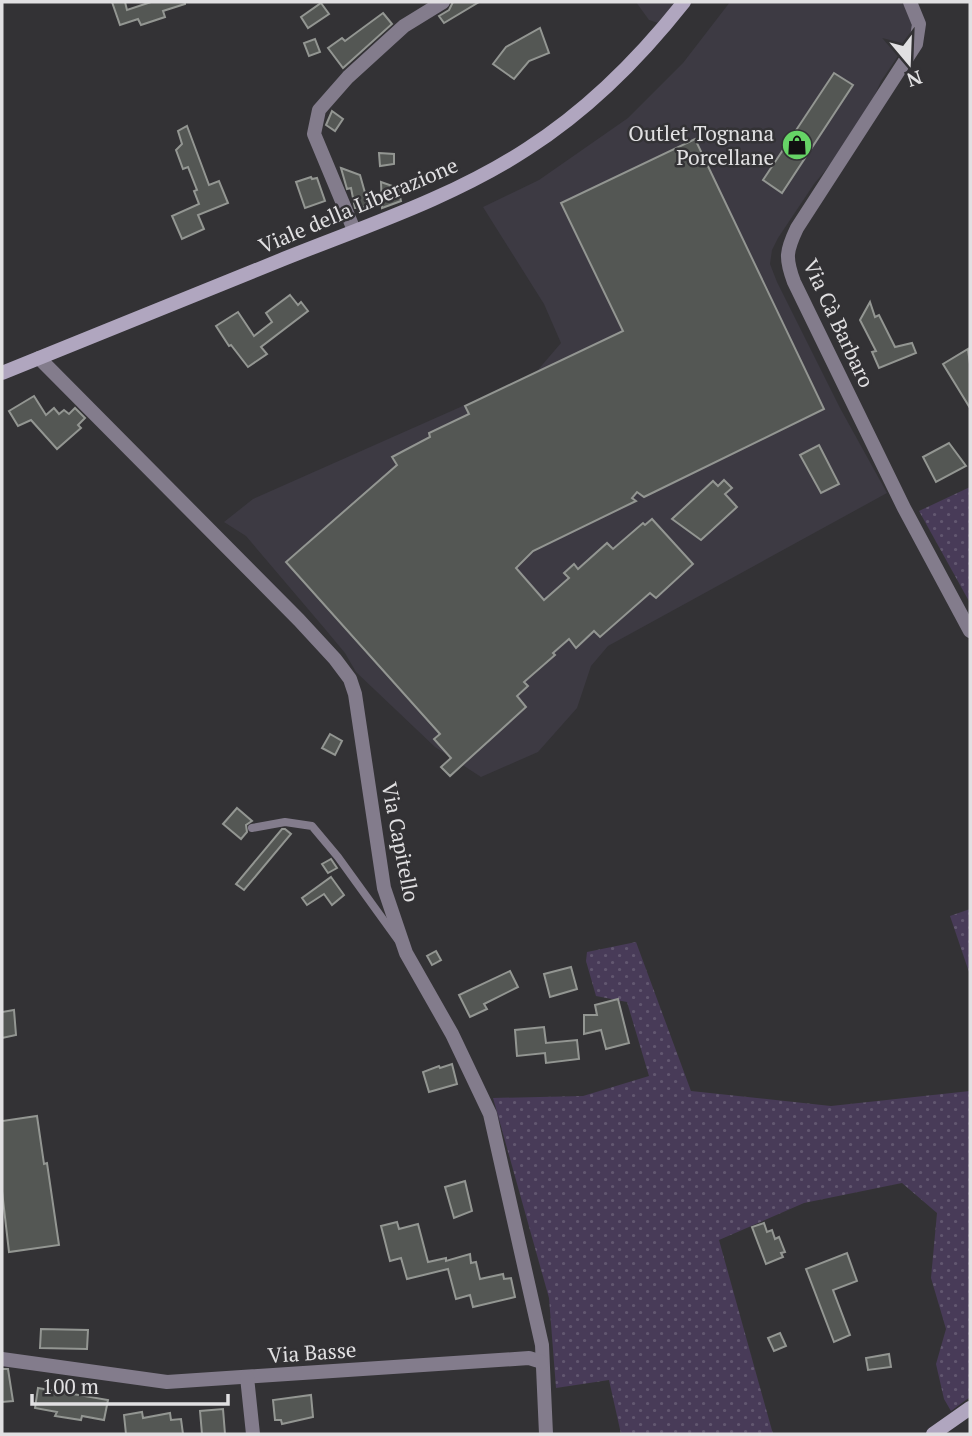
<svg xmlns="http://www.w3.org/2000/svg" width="972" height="1436" font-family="'PT Serif',serif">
<defs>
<pattern id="grass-dots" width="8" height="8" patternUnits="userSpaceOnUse" patternTransform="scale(1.75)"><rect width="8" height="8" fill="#483b58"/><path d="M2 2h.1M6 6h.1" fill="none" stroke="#625770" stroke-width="1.8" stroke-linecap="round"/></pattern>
</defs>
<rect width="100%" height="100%" fill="#333235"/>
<g fill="#3d3a43">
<path d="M 636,2 L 675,2 L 658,23 L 649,20 Z"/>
<path d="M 730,2 L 901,2 L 909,11 L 914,26 L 911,37 L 881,81 L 860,129 L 814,184 L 778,238 L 772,250 L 770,264 L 777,282 L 840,408 L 887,493 L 608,646 L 591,666 L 577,708 L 538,752 L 481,777 L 435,747 L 356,672 L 345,653 L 325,629 L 246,536 L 224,522 L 253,499 L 492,393 L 503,394 L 531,378 L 561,343 L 544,304 L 483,207 L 539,180 L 628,118 L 683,63 Z"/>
</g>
<g fill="url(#grass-dots)">
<path d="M 970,487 L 970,603 L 919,511 Z"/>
<path d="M 970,909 L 970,975 L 950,916 Z"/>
<path d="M 636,942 L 691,1091 L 831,1106 L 970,1091 L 970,1397 L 951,1411 L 944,1399 L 936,1364 L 946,1329 L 931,1278 L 937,1213 L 902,1183 L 804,1203 L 719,1240 L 773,1434 L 621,1434 L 609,1380 L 556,1388 L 549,1298 L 493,1098 L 583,1096 L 649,1076 L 627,1002 L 596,996 L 586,961 L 587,952 Z"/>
</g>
<g fill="#545754" stroke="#939692" stroke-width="2">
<path d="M 112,2 L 125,2 L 127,10 L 151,2 L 185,2 L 185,4 L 163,11 L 165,17 L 141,25 L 138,19 L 120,25 Z"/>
<path d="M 453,2 L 479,2 L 444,23 L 439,16 L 449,10 Z"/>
<path d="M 321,3 L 329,14 L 308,28 L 301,17 Z"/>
<path d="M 383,13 L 392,24 L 343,68 L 328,48 L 342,38 L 345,41 Z"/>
<path d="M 540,28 L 549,53 L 529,61 L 514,79 L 493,64 L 506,47 Z"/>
<path d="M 315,39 L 320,52 L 309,56 L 304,43 Z"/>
<path d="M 834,73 L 853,85 L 782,193 L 763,180 Z"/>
<path d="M 332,111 L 343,119 L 335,131 L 326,125 Z"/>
<path d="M 187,126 L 209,185 L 219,181 L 228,203 L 198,215 L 204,229 L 182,239 L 172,216 L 199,204 L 194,191 L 197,190 L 188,167 L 183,169 L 176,150 L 182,144 L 178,131 Z"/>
<path d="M 695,139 L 824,409 L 644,497 L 637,492 L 632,498 L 636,501 L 533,551 L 516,568 L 544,600 L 569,578 L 564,573 L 574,564 L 578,569 L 607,543 L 613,549 L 643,523 L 645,525 L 652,519 L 693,564 L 656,598 L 650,593 L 600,637 L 594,631 L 576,648 L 569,639 L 553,653 L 555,655 L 524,682 L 528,686 L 517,696 L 526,707 L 450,776 L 441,767 L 451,758 L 434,739 L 440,734 L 286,562 L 397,465 L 392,457 L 430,437 L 429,433 L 469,414 L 465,406 L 623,331 L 561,203 Z"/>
<path d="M 379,153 L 394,154 L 394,164 L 380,166 Z"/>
<path d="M 341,168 L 360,175 L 369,207 L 355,208 L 351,188 L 347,189 Z"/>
<path d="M 311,177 L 312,179 L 317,178 L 325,201 L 305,208 L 296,182 Z"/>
<path d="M 381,182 L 398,188 L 401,201 L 382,208 Z"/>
<path d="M 290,295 L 298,305 L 301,302 L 308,311 L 261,347 L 267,354 L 248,367 L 231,345 L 229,346 L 216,326 L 238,312 L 254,336 L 272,322 L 266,313 Z"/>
<path d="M 870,302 L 875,317 L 879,315 L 895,347 L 912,343 L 916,353 L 879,368 L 872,352 L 876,351 L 860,320 Z"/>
<path d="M 968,349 L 970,364 L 970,408 L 943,364 Z"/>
<path d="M 34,396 L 46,415 L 54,408 L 59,414 L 64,410 L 69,414 L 75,408 L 85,418 L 78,425 L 81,428 L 57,449 L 31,420 L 18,426 L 9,411 Z"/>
<path d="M 949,443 L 966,466 L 936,482 L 923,457 Z"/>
<path d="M 819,445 L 839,484 L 821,493 L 800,455 Z"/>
<path d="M 724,480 L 732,488 L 725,494 L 737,507 L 701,540 L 672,519 L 713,481 L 718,486 Z"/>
<path d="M 330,734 L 342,741 L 335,755 L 322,748 Z"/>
<path d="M 237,808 L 252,821 L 246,825 L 247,832 L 241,839 L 223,824 Z"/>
<path d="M 282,829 L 285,829 L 291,834 L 244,890 L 236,884 Z"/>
<path d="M 331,859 L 337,868 L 328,873 L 322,864 Z"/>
<path d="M 331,877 L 344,895 L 332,905 L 324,894 L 307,905 L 302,898 Z"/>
<path d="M 436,951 L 441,960 L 432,965 L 427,956 Z"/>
<path d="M 571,967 L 577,989 L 550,997 L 544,974 Z"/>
<path d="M 510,971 L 518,987 L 484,1004 L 487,1009 L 470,1017 L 459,995 Z"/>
<path d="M 618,999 L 629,1043 L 606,1049 L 601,1030 L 584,1034 L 584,1015 L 597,1015 L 595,1005 Z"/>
<path d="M 14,1010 L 16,1035 L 2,1038 L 2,1012 Z"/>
<path d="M 544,1027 L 546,1043 L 577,1040 L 579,1059 L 546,1063 L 545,1053 L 517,1056 L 515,1030 Z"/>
<path d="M 452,1064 L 457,1084 L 429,1092 L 423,1072 L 439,1066 L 440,1068 Z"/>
<path d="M 37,1116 L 44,1164 L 47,1163 L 59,1245 L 9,1252 L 2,1191 L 2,1121 Z"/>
<path d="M 465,1181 L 472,1211 L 454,1218 L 445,1187 Z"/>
<path d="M 397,1222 L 399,1229 L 418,1224 L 428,1262 L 446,1258 L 446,1261 L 470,1254 L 471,1263 L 476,1262 L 480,1279 L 503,1274 L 504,1279 L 511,1278 L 515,1297 L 473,1307 L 470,1295 L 456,1299 L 448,1269 L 407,1279 L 401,1258 L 390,1261 L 381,1226 Z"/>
<path d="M 764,1223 L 767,1232 L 772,1230 L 775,1239 L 779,1237 L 785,1252 L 781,1253 L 783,1257 L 766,1264 L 752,1227 Z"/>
<path d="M 847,1253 L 857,1281 L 833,1290 L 850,1335 L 834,1342 L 806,1269 Z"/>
<path d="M 41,1329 L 88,1330 L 87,1349 L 40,1348 Z"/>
<path d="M 780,1333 L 786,1346 L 774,1351 L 768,1338 Z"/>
<path d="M 889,1354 L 891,1367 L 868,1370 L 866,1358 Z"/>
<path d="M 2,1369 L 8,1369 L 13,1401 L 2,1402 Z"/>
<path d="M 38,1388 L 108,1400 L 104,1420 L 82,1416 L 81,1420 L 55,1416 L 57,1412 L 35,1408 Z"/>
<path d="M 311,1395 L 313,1417 L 282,1424 L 281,1420 L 275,1420 L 273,1400 Z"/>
<path d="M 223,1409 L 225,1434 L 202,1434 L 200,1411 Z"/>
<path d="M 142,1412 L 143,1418 L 170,1413 L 171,1420 L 181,1419 L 183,1434 L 126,1434 L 124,1415 Z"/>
</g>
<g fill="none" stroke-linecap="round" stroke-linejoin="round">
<path stroke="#837c8c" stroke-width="8" d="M 252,828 L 285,822 L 312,826 L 338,857 L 398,940"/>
<g stroke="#837c8c" stroke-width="14">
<path d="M 910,2 L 919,24 L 916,44 L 797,228 C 786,251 785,258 794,282 L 904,508 L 970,631"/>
<path d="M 354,230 L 314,134 L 319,110 L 348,77 L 404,26 L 443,2"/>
<path d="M 39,358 L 299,620 L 335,659 L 350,679 L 355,694 L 384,888 L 406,953 L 452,1034 L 490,1114 L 542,1345 L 546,1434"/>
<path d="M 2,1359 L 167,1382 L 529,1358 L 542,1362"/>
<path d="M 247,1377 L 253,1434"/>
</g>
<g stroke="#b0a6bf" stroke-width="14">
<path d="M 2,373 C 95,335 188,297 281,260 C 363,227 452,198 527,149 C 588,110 639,59 684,2"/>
<path d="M 933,1434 L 970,1408"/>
</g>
</g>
<defs>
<g id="shop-disc" transform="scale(1.575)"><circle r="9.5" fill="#66d466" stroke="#333235"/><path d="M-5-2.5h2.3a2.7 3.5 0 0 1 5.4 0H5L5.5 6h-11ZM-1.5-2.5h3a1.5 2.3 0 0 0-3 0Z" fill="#111"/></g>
</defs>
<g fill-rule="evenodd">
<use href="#shop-disc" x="797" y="145"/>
</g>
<g text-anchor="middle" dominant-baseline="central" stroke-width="5" stroke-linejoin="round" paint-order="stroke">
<g font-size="21" fill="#e1e0e2" stroke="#333235" text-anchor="end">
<text x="774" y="133">Outlet Tognana<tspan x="774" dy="24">Porcellane</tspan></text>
</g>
<g font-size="21" fill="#e1e0e2" stroke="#333235">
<text transform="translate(358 205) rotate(-23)">Viale della Liberazione</text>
<text transform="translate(839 323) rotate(65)">Via Cà Barbaro</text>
<text transform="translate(401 842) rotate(79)">Via Capitello</text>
<text transform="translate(312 1352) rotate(-4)">Via Basse</text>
</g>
</g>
<rect width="972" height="1436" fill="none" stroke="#e1e0e2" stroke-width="7"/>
<g transform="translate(909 63) rotate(161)" stroke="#333235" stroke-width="5" paint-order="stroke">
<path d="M0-5L12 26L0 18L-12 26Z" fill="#e1e0e2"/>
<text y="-10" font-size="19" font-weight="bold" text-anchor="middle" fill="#e1e0e2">N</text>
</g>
<path d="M32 1394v10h196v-10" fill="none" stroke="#e1e0e2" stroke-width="3.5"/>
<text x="42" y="1394" font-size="21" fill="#e1e0e2" stroke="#333235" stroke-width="5" paint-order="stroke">100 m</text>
</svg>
